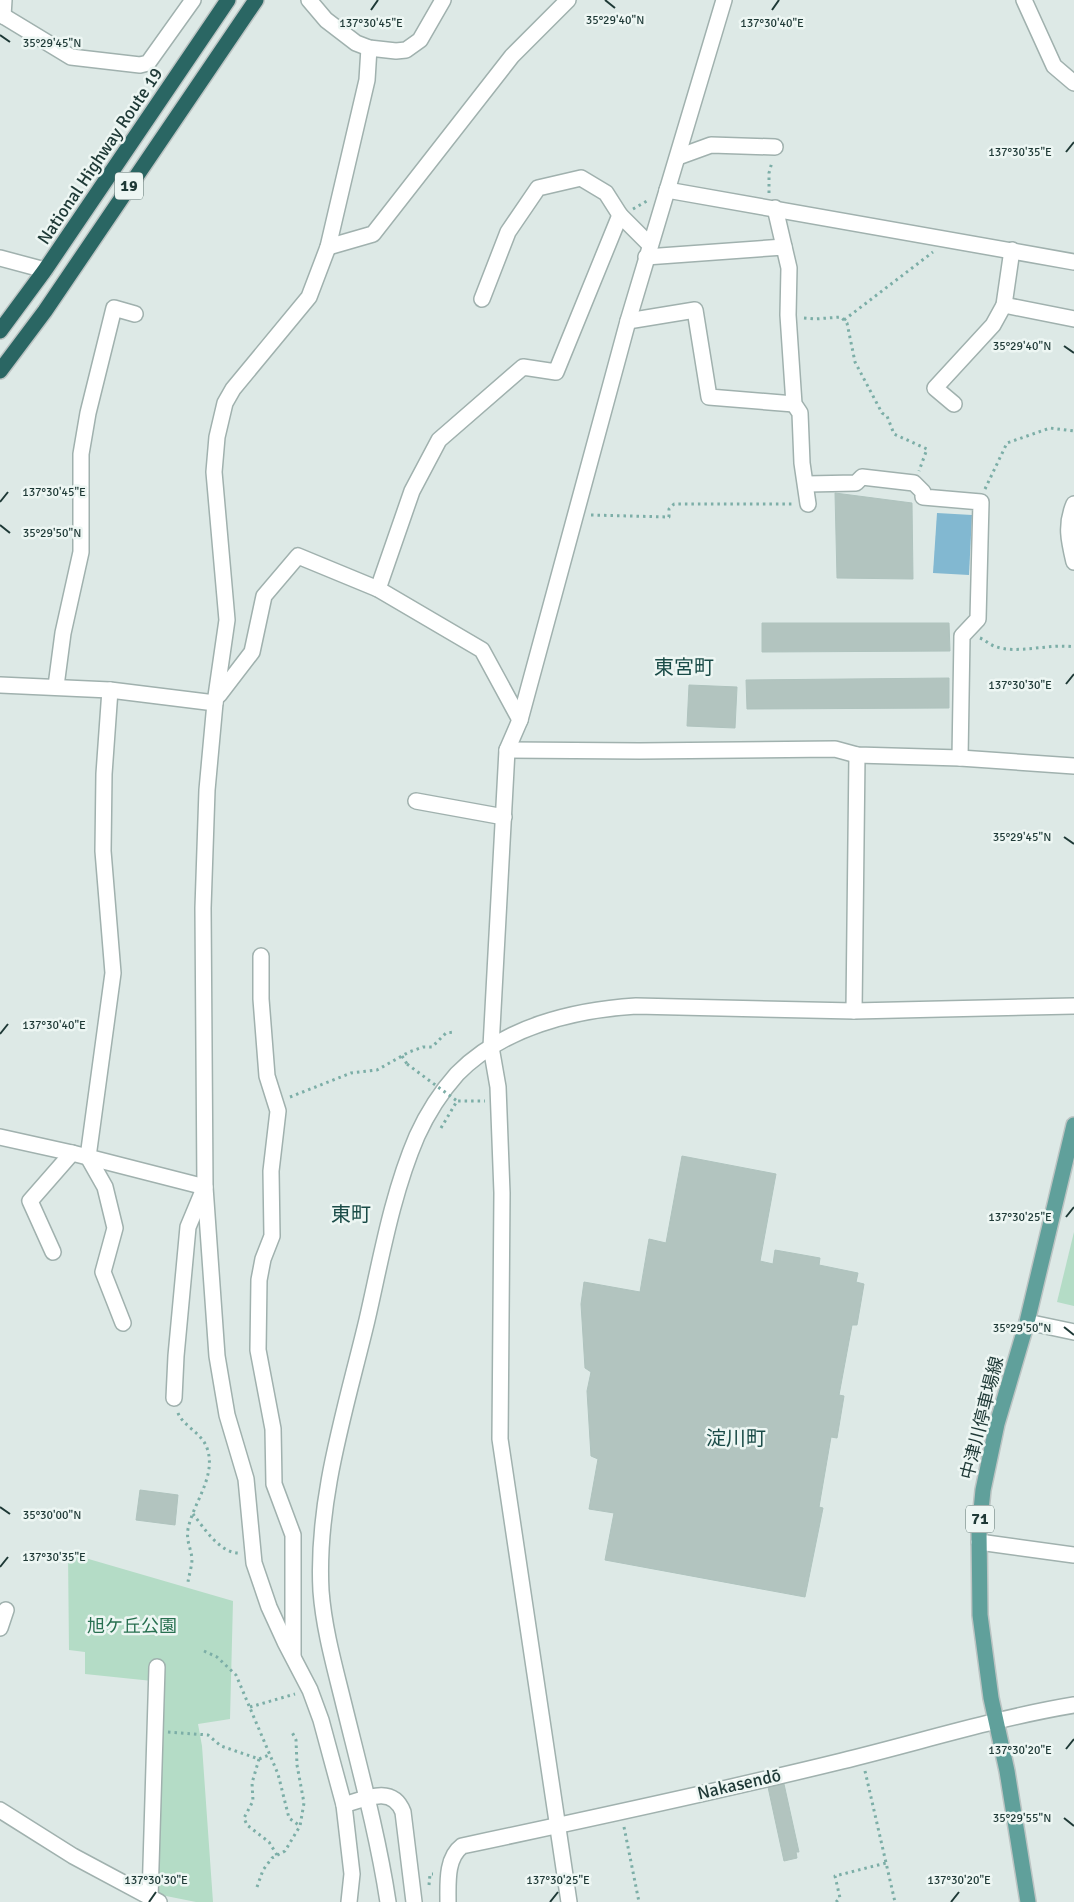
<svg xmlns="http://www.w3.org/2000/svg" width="1074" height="1902" font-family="Signika,'Noto Sans JP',sans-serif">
<rect width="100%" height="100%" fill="#dde9e6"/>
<g fill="#b4dcc6">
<path d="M 1074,1232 L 1074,1306 L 1057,1302 Z"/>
<path d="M 68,1553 L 233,1601 L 230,1719 L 198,1724 L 202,1746 L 213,1902 L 196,1902 L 156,1894 L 162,1682 L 85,1674 L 85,1652 L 69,1650 Z"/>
</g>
<path fill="#82b8d1" d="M 937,513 L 972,515 L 969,575 L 933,573 Z"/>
<g fill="#b2c4bf" stroke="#afc3be">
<path d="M 835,493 L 912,503 L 913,579 L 837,578 Z"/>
<path d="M 762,623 L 949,623 L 950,651 L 762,652 Z"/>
<path d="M 949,678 L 949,708 L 747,709 L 746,680 Z"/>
<path d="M 689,685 L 737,687 L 735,728 L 687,726 Z"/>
<path d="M 682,1156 L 776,1174 L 760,1261 L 773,1264 L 775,1250 L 820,1258 L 819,1265 L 858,1273 L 856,1282 L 864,1284 L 857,1325 L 852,1325 L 839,1395 L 844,1396 L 837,1438 L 831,1437 L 819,1507 L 823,1508 L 805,1597 L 605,1560 L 614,1513 L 589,1509 L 598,1459 L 591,1456 L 587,1391 L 591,1372 L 585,1368 L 581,1304 L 584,1282 L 640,1292 L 649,1239 L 666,1243 Z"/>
<path d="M 140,1490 L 178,1495 L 175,1525 L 136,1520 Z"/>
<path d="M 784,1784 L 799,1852 L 796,1852 L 797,1858 L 784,1861 L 768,1787 Z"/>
</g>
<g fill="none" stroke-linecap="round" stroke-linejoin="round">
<g stroke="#a0b1ae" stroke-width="18">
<g id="minor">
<path d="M 309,0 L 326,20 L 356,43 L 369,48 L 396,51 L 406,50 L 420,40 L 443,0"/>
<path d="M 1024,0 L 1054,66 L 1074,83"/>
<path d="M 0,14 L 71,57 L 140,65 L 148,63 L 193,0"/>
<path d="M 3,16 L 4,0"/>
<path d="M 369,48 L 367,80 L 328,247 L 309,297 L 233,389 L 225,403 L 217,437 L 214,472 L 227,620 L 215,703 L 207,790 L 203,908 L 205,1187 L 217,1356 L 227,1415 L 246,1479 L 254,1563 L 269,1607 L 285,1642 L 310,1690 L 321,1720 L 344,1805 C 366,1798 393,1785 403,1812 L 414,1902"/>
<path d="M 678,157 L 711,145 L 775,147"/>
<path d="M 667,190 L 1074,262"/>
<path d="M 775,208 L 789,268 L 788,315 L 794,404 L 800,413 L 802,463 L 808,504"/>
<path d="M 328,247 L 373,234 L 512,56 L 568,0"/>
<path d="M 646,257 L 784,247"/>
<path d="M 0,258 L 45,270"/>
<path d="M 482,299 L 508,232 L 538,188 L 581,178 L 606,193 L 620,215"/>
<path d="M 1004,305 L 1074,319"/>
<path d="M 628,321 L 695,310 L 709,397 L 794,404"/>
<path d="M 954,404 L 935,388 L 993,325 L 1004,305 L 1012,250"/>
<path d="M 807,484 L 856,483 L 862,477 L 914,483 L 923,492 L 923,497 L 981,502 L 978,619 L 962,636 L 960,758"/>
<path d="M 1074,504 C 1065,525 1069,541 1074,562"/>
<path d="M 378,589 L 412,491 L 439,440 L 523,367 L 556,372 L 620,215 L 650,245"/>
<path d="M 0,685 L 110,690 L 215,703"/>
<path d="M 56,686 L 63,633 L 81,552 L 81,454 L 88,413 L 114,308 L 135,314"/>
<path d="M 110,690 L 104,774 L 103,851 L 113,973 L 88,1157 L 105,1187 L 115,1228 L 103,1272 L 123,1323"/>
<path d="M 219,695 L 252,652 L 264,596 L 298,556 L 378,589 L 482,650 L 520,720"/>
<path d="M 507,750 L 640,751 L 835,749 L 857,755 L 960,758 L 1074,766"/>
<path d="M 416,801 L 504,817"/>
<path d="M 261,956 L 261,999 L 267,1076 L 278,1111 L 271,1171 L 272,1236 L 263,1259 L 259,1280 L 258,1350 L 273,1429 L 274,1484 L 293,1535 L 293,1655"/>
<path d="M 854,1011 L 857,755"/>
<path d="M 0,1137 L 72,1153 L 205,1187"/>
<path d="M 53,1252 L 30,1201 L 72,1153"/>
<path d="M 1027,1322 L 1074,1332"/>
<path d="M 174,1398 L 176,1356 L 188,1227 L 203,1191"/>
<path d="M 979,1542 L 1074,1555"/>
<path d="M 0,1628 L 6,1610"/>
<path d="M 344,1805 L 352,1874 L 349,1902"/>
<path d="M 0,1810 L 73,1856 L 159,1902"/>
<path d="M 150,1898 L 157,1667"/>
<path d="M 388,1902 C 378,1836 360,1770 344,1705 C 335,1668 324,1630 321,1591 C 316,1500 346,1408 367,1320 C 381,1259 392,1194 417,1136 C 427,1114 441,1092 457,1074 C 503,1027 573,1010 636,1006 L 854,1011 L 1074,1006"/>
<path d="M 448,1902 C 448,1883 446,1858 462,1846 C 589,1819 716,1792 842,1761 C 920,1742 996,1718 1074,1705"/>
<path d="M 569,1902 L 500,1439 L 502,1193 L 498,1087 L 491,1047 L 507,750 L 520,720 L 628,321 L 724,0"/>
</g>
</g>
<g stroke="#bcc4c3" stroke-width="18">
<path id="major" d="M 1028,1902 L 1007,1771 L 991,1698 L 980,1615 L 979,1531 L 983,1490 L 997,1424 L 1027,1322 L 1074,1125"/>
</g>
<g stroke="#bcc4c3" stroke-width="18">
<g id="highway">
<path d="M 0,331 L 45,270 L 228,0"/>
<path d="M 0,371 L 45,311 L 256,0"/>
</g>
</g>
<g stroke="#7caea7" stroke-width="3" stroke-dasharray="2.5 4" stroke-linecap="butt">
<path d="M 769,193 L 769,173 L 772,162"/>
<path d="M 633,209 L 647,201"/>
<path d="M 804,318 L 815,319 L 841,317 L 847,323 L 855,362 L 882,413 L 887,416 L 894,434 L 927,449 L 919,471"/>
<path d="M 844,320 L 933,252"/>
<path d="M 985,489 L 1007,443 L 1050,428 L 1074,431"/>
<path d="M 591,515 L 669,517 L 669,509 L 674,504 L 794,504"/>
<path d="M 980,638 C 985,640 989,644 994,646 C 1016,655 1049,643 1074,647"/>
<path d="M 402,1056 L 407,1064"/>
<path d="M 290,1097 L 351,1073 L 377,1070 L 409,1052 L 423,1047 L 432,1047 L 446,1033 L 455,1032"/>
<path d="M 441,1128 L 457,1101 L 485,1101"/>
<path d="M 178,1413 C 183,1426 202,1433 207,1448 C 217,1476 193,1503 188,1529 C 186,1541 191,1548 192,1559 C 192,1566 189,1575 188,1582"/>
<path d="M 193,1514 C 204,1528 219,1552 238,1553"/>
<path d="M 204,1651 L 217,1657 L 236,1675 L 278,1774 L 289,1818 L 300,1826"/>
<path d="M 250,1707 L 295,1694"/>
<path d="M 168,1732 L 208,1735 L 221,1746 L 259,1759 L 269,1755"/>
<path d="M 259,1759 L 252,1783 L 253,1801 L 244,1818 L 247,1825 L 269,1842 L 277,1855"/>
<path d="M 865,1771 L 895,1902"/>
<path d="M 624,1827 L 639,1902"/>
<path d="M 429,1885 L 430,1874 L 433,1874"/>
<path d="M 257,1887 L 263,1870 L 272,1858 L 285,1851 L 300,1826 L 304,1803 L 297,1765 L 296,1740 L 291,1730"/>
<path d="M 836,1902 L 840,1898 L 835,1876 L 886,1863"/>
</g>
<use href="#minor" stroke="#fff" stroke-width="15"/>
<use href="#major" stroke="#60a09b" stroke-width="15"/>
<use href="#highway" stroke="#2a6663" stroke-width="15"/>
<path stroke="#7caea7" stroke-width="3" stroke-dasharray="2.5 4" stroke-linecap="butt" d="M 407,1064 L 457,1101"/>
</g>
<path fill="none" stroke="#1e3936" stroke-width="2" d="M 605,0 L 615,8M 371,10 L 378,0M 772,10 L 779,0M 0,35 L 10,42M 1066,152 L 1074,142M 1064,346 L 1074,353M 0,502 L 8,492M 0,525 L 10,533M 1066,684 L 1074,674M 1064,837 L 1074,844M 0,1034 L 8,1024M 1066,1217 L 1074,1207M 1064,1327 L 1074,1335M 0,1507 L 10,1514M 0,1567 L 8,1557M 1066,1749 L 1074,1739M 1064,1818 L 1074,1826M 149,1902 L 156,1892M 550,1902 L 558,1892M 951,1902 L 959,1892"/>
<g text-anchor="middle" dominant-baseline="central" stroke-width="5" stroke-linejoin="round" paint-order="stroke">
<g fill="#edf6f3" stroke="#5c726f" stroke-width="1">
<rect x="115" y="172.5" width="28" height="27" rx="4"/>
<rect x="966" y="1505.5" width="28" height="27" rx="4"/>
</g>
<g font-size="16" font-weight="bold" fill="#1e3936">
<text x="129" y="186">19</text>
<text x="980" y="1519">71</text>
</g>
<g font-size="18" fill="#1e3936" stroke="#edf6f3">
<text transform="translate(100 156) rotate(-56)">National Highway Route 19</text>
<text transform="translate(982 1418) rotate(-76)">中津川停車場線</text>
<text transform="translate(739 1784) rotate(-13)">Nakasendō</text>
</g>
<g font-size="18" fill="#287050" stroke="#edf6f3">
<text x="132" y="1626">旭ケ丘公園</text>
</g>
<g font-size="20" fill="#1a4b47" stroke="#edf6f3">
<text x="684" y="667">東宮町</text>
<text x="351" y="1214">東町</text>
<text x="736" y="1438">淀川町</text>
</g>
</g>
<g font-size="12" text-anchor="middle" fill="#1e3936" stroke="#edf6f3" stroke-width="5" stroke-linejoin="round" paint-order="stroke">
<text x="615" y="24">35°29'40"N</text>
<text x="371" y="27">137°30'45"E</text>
<text x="772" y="27">137°30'40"E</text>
<text x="52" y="47">35°29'45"N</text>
<text x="1020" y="156">137°30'35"E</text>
<text x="1022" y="350">35°29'40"N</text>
<text x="54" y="496">137°30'45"E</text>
<text x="52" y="537">35°29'50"N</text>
<text x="1020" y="689">137°30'30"E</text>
<text x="1022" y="841">35°29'45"N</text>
<text x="54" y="1029">137°30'40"E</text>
<text x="1020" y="1221">137°30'25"E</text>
<text x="1022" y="1332">35°29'50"N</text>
<text x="52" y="1519">35°30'00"N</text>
<text x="54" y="1561">137°30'35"E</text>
<text x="1020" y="1754">137°30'20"E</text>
<text x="1022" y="1822">35°29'55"N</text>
<text x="156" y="1884">137°30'30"E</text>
<text x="558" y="1884">137°30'25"E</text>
<text x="959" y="1884">137°30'20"E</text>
</g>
</svg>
